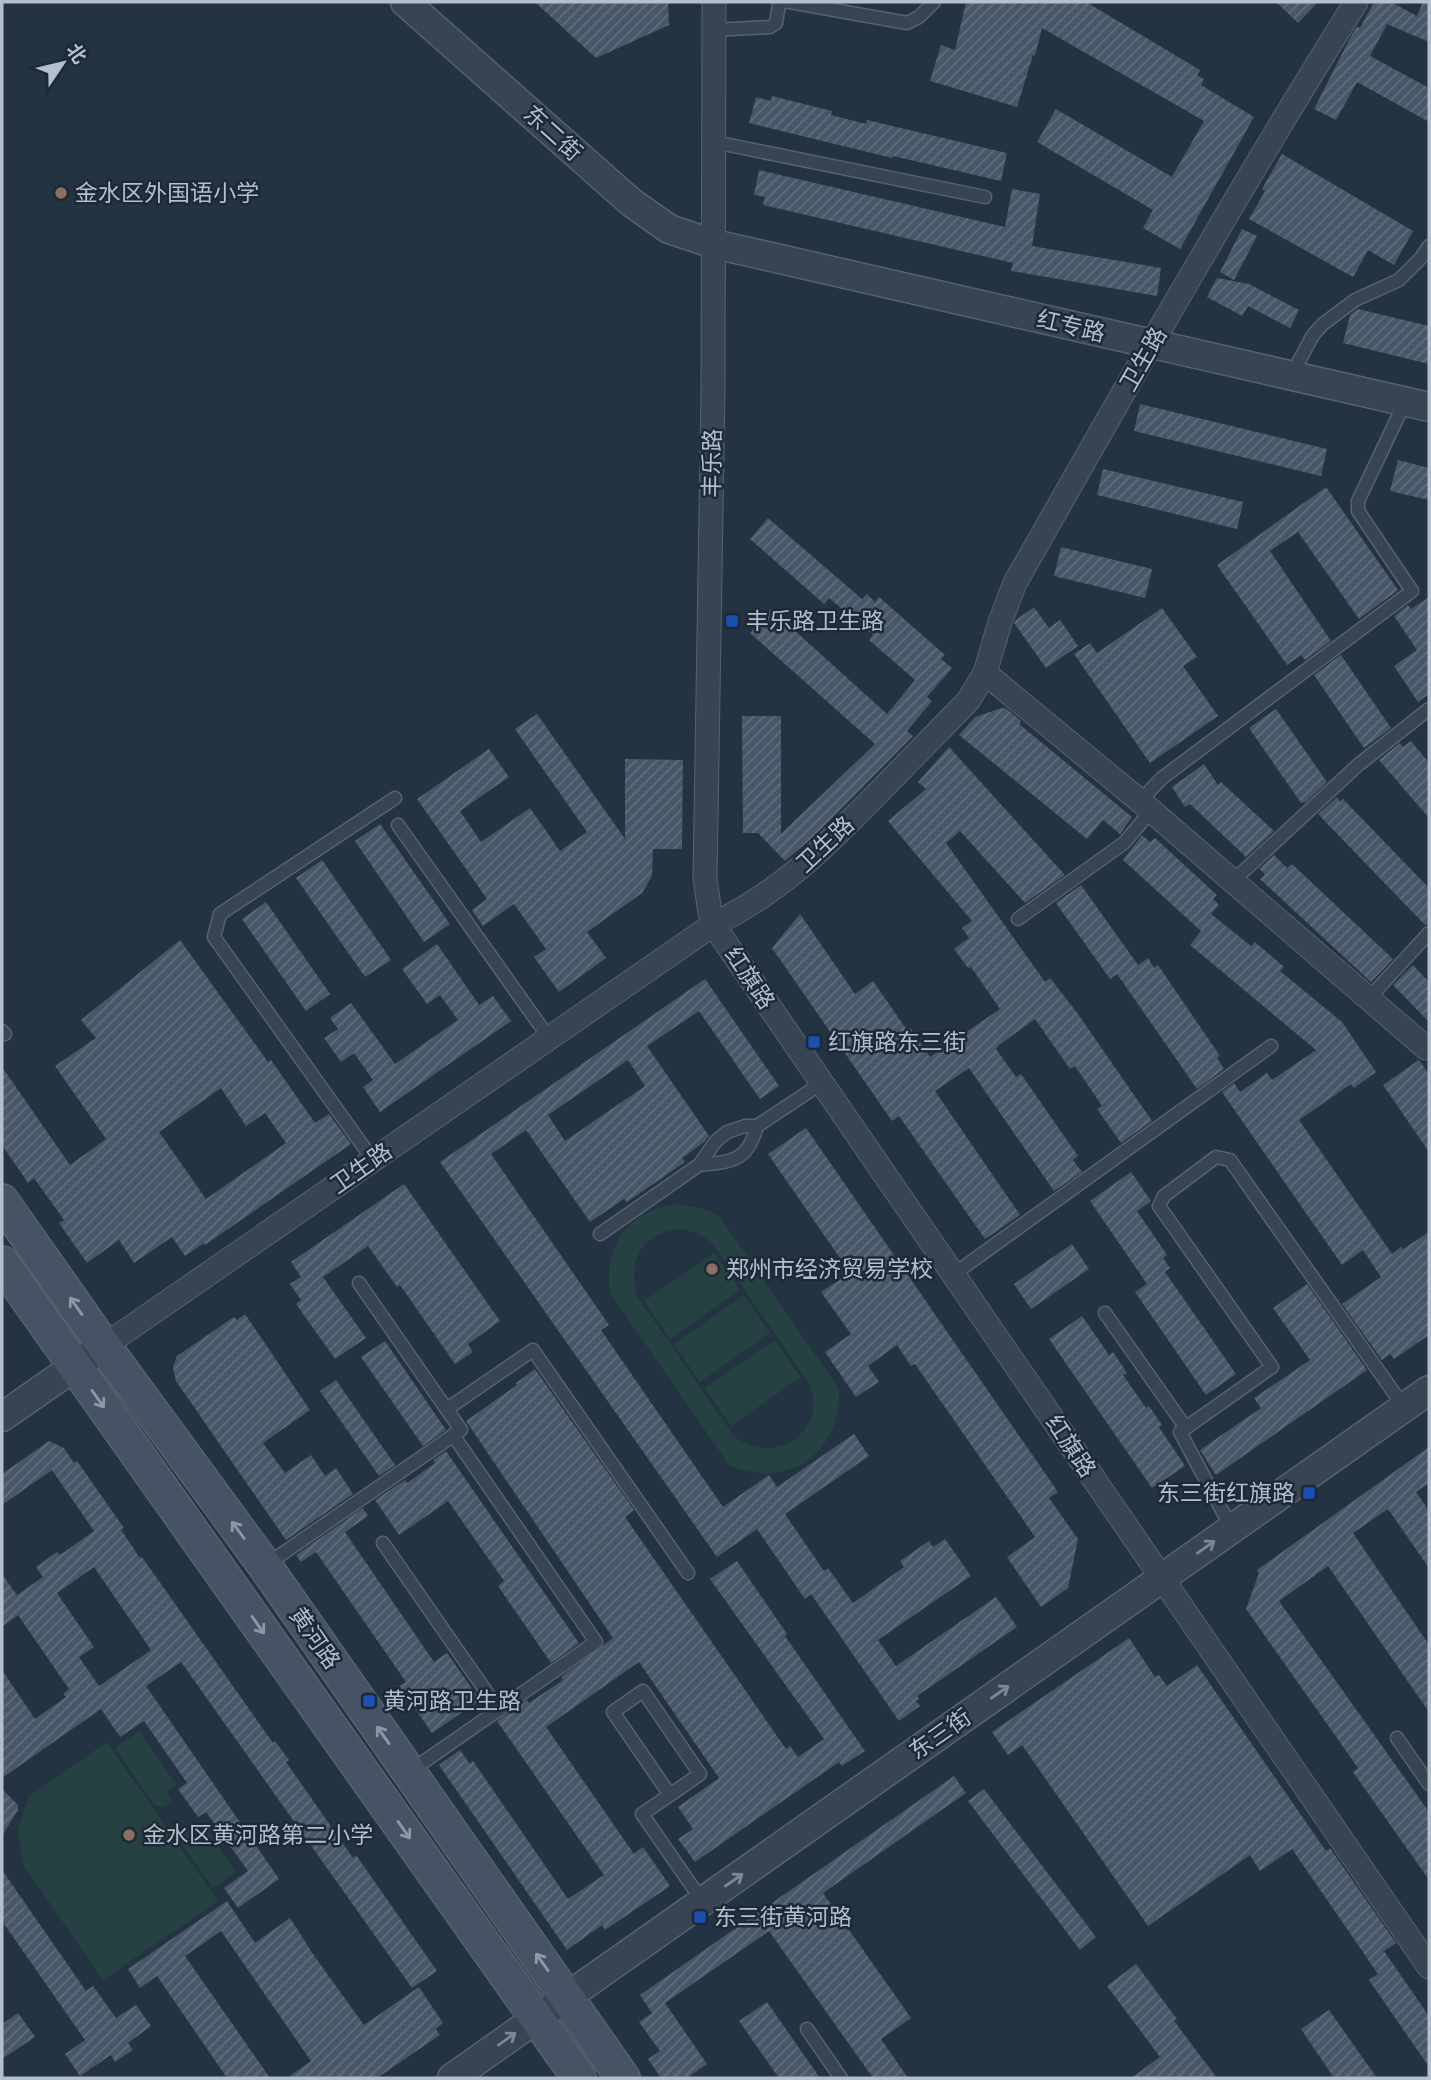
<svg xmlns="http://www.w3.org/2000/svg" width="1431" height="2080" font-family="'DejaVu Sans','Noto Sans SC',sans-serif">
<defs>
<pattern id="building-hatch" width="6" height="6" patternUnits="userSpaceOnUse" patternTransform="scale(1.75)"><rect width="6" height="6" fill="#485768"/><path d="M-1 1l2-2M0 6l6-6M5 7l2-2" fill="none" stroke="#606d7c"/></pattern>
</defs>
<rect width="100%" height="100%" fill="#243341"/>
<g fill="#264142" fill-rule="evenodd">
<path d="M 680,1204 L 708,1210 L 720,1217 L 839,1389 C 841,1453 789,1491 729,1465 L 610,1293 C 603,1244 630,1209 680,1204 ZM 680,1229 L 698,1233 L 713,1244 L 810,1385 C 828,1432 772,1468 734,1436 L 637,1296 C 627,1261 642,1233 680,1229 Z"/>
<path d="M 714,1253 L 740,1290 L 670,1339 L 644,1301 Z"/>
<path d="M 744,1295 L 770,1333 L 700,1382 L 674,1344 Z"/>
<path d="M 775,1340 L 801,1377 L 731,1426 L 705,1388 Z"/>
<path d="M 139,1731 L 176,1784 L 166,1792 L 172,1801 L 164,1807 L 155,1806 L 115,1748 Z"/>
<path d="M 107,1742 L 218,1901 L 103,1980 L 24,1866 L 17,1830 L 29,1796 Z"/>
<path d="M 201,1821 L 236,1872 L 213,1888 L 177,1837 Z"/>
</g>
<g fill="url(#building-hatch)" fill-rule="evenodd">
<path d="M 535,2 L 668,2 L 669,25 L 596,58 Z"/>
<path d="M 966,2 L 1086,2 L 1200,70 L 1197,75 L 1204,79 L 1201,85 L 1254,117 L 1180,249 L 1143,228 L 1153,210 L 1037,142 L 1056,109 L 1172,177 L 1204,121 L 1042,28 L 1035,56 L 1033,55 L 1017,107 L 930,81 L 941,45 L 955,50 Z"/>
<path d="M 1276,2 L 1318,2 L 1298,23 Z"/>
<path d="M 1374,2 L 1391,2 L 1417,16 L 1423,2 L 1429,2 L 1429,42 L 1387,24 L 1370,56 L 1429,88 L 1429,122 L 1357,82 L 1336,120 L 1314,109 L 1351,36 L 1357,27 L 1360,28 Z"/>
<path d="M 772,96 L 832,111 L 831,115 L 866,124 L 867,120 L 1007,153 L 1001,181 L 893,156 L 892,158 L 749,123 L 756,97 L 771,101 Z"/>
<path d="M 1282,154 L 1413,231 L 1394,265 L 1368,250 L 1353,277 L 1249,219 L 1265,191 L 1262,189 Z"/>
<path d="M 759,170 L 1005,227 L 1012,189 L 1040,194 L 1032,246 L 1161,268 L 1157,296 L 1011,271 L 1013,263 L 763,205 L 765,197 L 754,195 Z"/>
<path d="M 1242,229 L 1257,236 L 1234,280 L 1220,272 Z"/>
<path d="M 1217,278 L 1249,284 L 1299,310 L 1290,328 L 1248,306 L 1242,316 L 1207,297 Z"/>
<path d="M 1358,309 L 1429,326 L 1429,364 L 1343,343 L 1350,315 Z"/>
<path d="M 1140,404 L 1327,449 L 1321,476 L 1134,431 Z"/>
<path d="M 1398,460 L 1429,468 L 1429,500 L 1390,491 Z"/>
<path d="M 1103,469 L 1243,502 L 1237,529 L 1097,495 Z"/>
<path d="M 1326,487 L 1398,590 L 1359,619 L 1298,532 L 1270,551 L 1331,641 L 1305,660 L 1301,655 L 1287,665 L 1217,565 Z"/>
<path d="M 768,518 L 862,599 L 867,594 L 875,602 L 879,597 L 945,655 L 941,659 L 952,668 L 927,697 L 932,701 L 907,731 L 913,736 L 813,837 L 785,861 L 758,833 L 743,833 L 742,716 L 781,716 L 781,834 L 875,744 L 750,633 L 771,609 L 887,714 L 915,680 L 869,640 L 873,635 L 829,598 L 824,604 L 750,539 Z"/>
<path d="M 1061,547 L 1152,569 L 1145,598 L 1054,576 Z"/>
<path d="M 1429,597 L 1429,694 L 1418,702 L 1394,666 L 1417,650 L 1394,616 L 1408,605 L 1411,609 Z"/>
<path d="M 1034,607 L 1049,628 L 1060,620 L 1078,646 L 1046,668 L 1014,623 L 1016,620 Z"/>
<path d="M 1162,608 L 1197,657 L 1183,666 L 1218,716 L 1150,763 L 1074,654 L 1090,643 L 1097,653 Z"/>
<path d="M 1341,655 L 1391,728 L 1364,748 L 1314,675 Z"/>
<path d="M 1002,708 L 1007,709 L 1021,721 L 1019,724 L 1132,817 L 1120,834 L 1103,820 L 1087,839 L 959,735 L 975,717 Z"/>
<path d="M 1276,709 L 1327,782 L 1306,802 L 1301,803 L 1249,728 Z"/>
<path d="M 537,714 L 625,839 L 625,759 L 683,760 L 682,849 L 653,849 L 652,876 L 642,893 L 587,932 L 606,958 L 559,992 L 534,957 L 546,949 L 514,904 L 483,926 L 472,910 L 487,899 L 417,799 L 489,749 L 509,777 L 460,811 L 481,842 L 530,808 L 560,851 L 587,832 L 515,729 Z"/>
<path d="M 1411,741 L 1429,763 L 1429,818 L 1379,760 L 1400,743 L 1403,747 Z"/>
<path d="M 949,747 L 1065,875 L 1025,903 L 960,831 L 946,843 L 1045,982 L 1050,978 L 1078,1014 L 1152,1121 L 1121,1143 L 1097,1109 L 1102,1106 L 1075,1066 L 1070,1069 L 1035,1019 L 999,1045 L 996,1049 L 1016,1077 L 1021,1074 L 1078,1156 L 1073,1160 L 1082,1172 L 1054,1191 L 969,1068 L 935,1091 L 1020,1215 L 985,1239 L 899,1116 L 892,1121 L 772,948 L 800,914 L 855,994 L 873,981 L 907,1030 L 910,1028 L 930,1057 L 1000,1009 L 971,967 L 968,968 L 954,949 L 969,938 L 962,928 L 972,921 L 888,821 L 926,789 L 918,782 Z"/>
<path d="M 1204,764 L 1218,785 L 1221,782 L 1274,831 L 1246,857 L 1190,804 L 1185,807 L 1172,787 Z"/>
<path d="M 1337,797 L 1340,802 L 1343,799 L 1429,888 L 1429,924 L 1425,925 L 1318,814 Z"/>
<path d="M 380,824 L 450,924 L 424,942 L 355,841 Z"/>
<path d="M 1142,835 L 1150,842 L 1155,838 L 1217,895 L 1213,899 L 1219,905 L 1211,914 L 1251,946 L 1255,942 L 1284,967 L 1280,971 L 1342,1022 L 1376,1072 L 1354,1088 L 1351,1084 L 1299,1120 L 1392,1254 L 1401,1247 L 1403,1249 L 1429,1232 L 1429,1335 L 1394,1359 L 1390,1354 L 1382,1360 L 1342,1304 L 1381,1277 L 1363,1250 L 1342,1265 L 1222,1092 L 1234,1083 L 1240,1092 L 1267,1073 L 1272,1080 L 1316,1050 L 1190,945 L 1201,931 L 1123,860 Z"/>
<path d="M 1274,855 L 1287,868 L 1292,864 L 1393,959 L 1371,982 L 1260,879 L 1265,874 L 1259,869 Z"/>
<path d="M 322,860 L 391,960 L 365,977 L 296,878 Z"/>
<path d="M 1081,885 L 1138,965 L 1148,958 L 1154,968 L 1158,965 L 1220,1056 L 1217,1058 L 1224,1069 L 1197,1089 L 1117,974 L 1110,979 L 1056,903 Z"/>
<path d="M 266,902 L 330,994 L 306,1011 L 242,919 Z"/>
<path d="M 180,940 L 268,1062 L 271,1060 L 315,1123 L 329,1114 L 351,1144 L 205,1245 L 204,1243 L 185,1256 L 172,1237 L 134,1263 L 119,1240 L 87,1263 L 59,1223 L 64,1220 L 34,1178 L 28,1183 L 2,1145 L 2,1067 L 70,1165 L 106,1139 L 55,1066 L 96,1038 L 81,1020 ZM 221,1088 L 246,1126 L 265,1113 L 286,1143 L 206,1199 L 159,1132 Z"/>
<path d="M 437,944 L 479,1005 L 493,996 L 511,1021 L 380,1112 L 363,1087 L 373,1080 L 354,1053 L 341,1062 L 324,1038 L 338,1029 L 330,1018 L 351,1003 L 395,1064 L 458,1020 L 440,995 L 427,1004 L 402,969 Z"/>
<path d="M 1413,965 L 1429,982 L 1429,1022 L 1393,985 Z"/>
<path d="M 705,979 L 779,1086 L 760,1099 L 699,1011 L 647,1046 L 709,1136 L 704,1142 L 682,1158 L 685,1162 L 627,1202 L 624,1199 L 590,1222 L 526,1130 L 491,1154 L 609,1325 L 601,1330 L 723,1507 L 769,1475 L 777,1487 L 854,1434 L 869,1456 L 785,1514 L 824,1571 L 828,1568 L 853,1603 L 904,1567 L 900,1561 L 929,1541 L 933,1547 L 945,1539 L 971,1576 L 878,1640 L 896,1666 L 996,1597 L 1017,1627 L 917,1696 L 919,1699 L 916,1701 L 920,1706 L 899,1721 L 811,1594 L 805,1599 L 757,1529 L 717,1557 L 440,1162 ZM 628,1060 L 645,1086 L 565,1141 L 548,1115 Z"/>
<path d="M 1419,1060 L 1429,1074 L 1429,1152 L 1383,1085 Z"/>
<path d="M 806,1128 L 1058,1492 L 1049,1498 L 1078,1539 L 1068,1588 L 1041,1607 L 1007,1557 L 1035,1537 L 915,1364 L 911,1366 L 897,1345 L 868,1366 L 879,1382 L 856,1397 L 825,1352 L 851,1334 L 821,1292 L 848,1274 L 842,1265 L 844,1264 L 768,1154 Z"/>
<path d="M 1131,1172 L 1151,1201 L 1137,1211 L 1167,1255 L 1163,1258 L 1170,1268 L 1165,1272 L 1236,1374 L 1206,1395 L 1135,1292 L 1147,1284 L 1090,1201 Z"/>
<path d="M 404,1184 L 500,1321 L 468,1344 L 473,1352 L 455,1364 L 400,1285 L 397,1287 L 368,1246 L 323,1277 L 366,1338 L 335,1359 L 296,1304 L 301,1300 L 290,1284 L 301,1277 L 291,1262 Z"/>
<path d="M 1072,1244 L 1089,1269 L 1031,1309 L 1014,1284 Z"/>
<path d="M 1307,1284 L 1367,1370 L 1216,1475 L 1200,1450 L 1261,1408 L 1254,1398 L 1310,1360 L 1273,1308 Z"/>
<path d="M 245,1314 L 310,1410 L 263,1443 L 285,1473 L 311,1455 L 325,1476 L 336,1468 L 353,1494 L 286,1540 L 176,1381 L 174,1373 L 173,1367 L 177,1356 L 234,1317 L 237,1320 Z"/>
<path d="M 1082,1316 L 1109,1355 L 1113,1352 L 1127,1373 L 1123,1375 L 1146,1408 L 1149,1406 L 1162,1425 L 1159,1427 L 1185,1466 L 1152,1488 L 1049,1339 Z"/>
<path d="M 385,1341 L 446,1430 L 423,1446 L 361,1357 Z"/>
<path d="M 535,1369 L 634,1510 L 625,1517 L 786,1749 L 790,1746 L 798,1757 L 824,1739 L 710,1579 L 737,1561 L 787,1634 L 785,1636 L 865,1751 L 842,1766 L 839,1762 L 695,1862 L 678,1839 L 693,1829 L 678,1807 L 719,1778 L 639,1662 L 546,1727 L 634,1854 L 643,1847 L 670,1886 L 605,1930 L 602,1925 L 567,1950 L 439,1765 L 460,1750 L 470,1764 L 473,1761 L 568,1899 L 604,1875 L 497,1721 L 527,1700 L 529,1703 L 563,1680 L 561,1677 L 613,1638 L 466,1421 L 517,1385 L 516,1383 Z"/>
<path d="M 336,1380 L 395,1465 L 379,1476 L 320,1391 Z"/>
<path d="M 49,1441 L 64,1448 L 74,1463 L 77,1461 L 124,1528 L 121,1530 L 140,1558 L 142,1557 L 273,1743 L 275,1741 L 289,1760 L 286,1762 L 353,1858 L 356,1855 L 437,1971 L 412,1988 L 181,1662 L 146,1686 L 279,1879 L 238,1908 L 224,1888 L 248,1871 L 206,1812 L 198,1817 L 178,1789 L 187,1783 L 144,1721 L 120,1737 L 101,1709 L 2,1778 L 2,1670 L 35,1719 L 66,1697 L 63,1694 L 69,1689 L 18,1615 L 2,1627 L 2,1574 L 17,1595 L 43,1577 L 36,1567 L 57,1552 L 60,1555 L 94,1531 L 52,1470 L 2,1505 L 2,1474 ZM 94,1567 L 151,1650 L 99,1686 L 79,1657 L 94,1647 L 57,1593 Z"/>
<path d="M 1429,1447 L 1429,1483 L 1416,1492 L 1429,1511 L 1429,1568 L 1388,1509 L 1353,1533 L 1429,1645 L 1429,1712 L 1328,1566 L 1279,1601 L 1429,1812 L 1429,1880 L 1353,1772 L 1358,1768 L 1246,1609 L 1259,1573 L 1257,1570 Z"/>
<path d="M 446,1451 L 579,1643 L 551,1663 L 498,1586 L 504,1581 L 448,1501 L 399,1535 L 375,1500 L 405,1480 L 407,1483 L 435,1463 L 433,1460 Z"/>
<path d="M 363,1508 L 368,1516 L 345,1532 L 434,1662 L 447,1653 L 480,1700 L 432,1733 L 399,1686 L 406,1682 L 316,1552 L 301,1562 L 296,1555 Z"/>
<path d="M 1129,1638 L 1155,1677 L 1159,1675 L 1167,1686 L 1197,1665 L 1326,1851 L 1330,1848 L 1396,1943 L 1384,1951 L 1429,2016 L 1429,2067 L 1369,1980 L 1378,1974 L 1292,1849 L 1260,1871 L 1250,1855 L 1148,1926 L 1022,1745 L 1008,1755 L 992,1732 Z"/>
<path d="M 954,1776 L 966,1793 L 823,1893 L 911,2018 L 881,2039 L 908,2078 L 873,2078 L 769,1931 L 665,2003 L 707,2064 L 687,2078 L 661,2078 L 648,2059 L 660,2051 L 639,2022 L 652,2013 L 640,1995 Z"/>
<path d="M 2,1789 L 18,1805 L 18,1810 L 2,1836 Z"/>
<path d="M 984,1789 L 1096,1937 L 1080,1950 L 968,1801 Z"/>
<path d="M 2,1870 L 86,1991 L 93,1986 L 116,2018 L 136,2005 L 151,2026 L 128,2043 L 133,2050 L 115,2062 L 111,2055 L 80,2076 L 65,2054 L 85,2040 L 2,1921 Z"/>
<path d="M 227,1901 L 255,1943 L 290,1918 L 315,1957 L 364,2025 L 419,1987 L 443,2023 L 436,2029 L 440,2035 L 377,2078 L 287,2078 L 311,2061 L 221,1931 L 185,1956 L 270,2078 L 227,2078 L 157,1976 L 140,1988 L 128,1969 Z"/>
<path d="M 1136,1964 L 1177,2019 L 1174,2021 L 1217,2078 L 1131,2078 L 1160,2057 L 1107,1986 Z"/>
<path d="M 767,2002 L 820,2078 L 779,2078 L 739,2021 Z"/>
<path d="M 1329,2010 L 1377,2078 L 1334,2078 L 1301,2029 Z"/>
<path d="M 18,2013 L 35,2037 L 2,2059 L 2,2024 Z"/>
</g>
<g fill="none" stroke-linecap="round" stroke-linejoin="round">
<g stroke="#56626e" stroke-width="15">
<g id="service">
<path d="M 790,2 L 907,23 L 919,17 L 934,2"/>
<path d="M 714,30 L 770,27 L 776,23 L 779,4 L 784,2"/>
<path d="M 714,142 L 985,197"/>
<path d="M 1291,376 L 1313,335 L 1323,324 L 1355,300 L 1399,280 L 1421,258 L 1429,246"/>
<path d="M 1140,801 L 1162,778 L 1412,591 L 1358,511 L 1358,501 L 1405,402"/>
<path d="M 398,825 L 549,1038"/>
<path d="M 1233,881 L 1358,765 L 1429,709"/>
<path d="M 1018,919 L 1124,843 L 1151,811"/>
<path d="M 1369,998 L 1429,933"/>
<path d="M 2,1031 L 5,1034"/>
<path d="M 373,1160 L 214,937 L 220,914 L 395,798"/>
<path d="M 699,1165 C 732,1162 748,1161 757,1126"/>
<path d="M 600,1234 L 699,1165 L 716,1141 L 727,1132 L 745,1126 L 757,1126 L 822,1083"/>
<path d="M 954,1274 L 1271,1046"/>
<path d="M 1105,1313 L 1186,1428"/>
<path d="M 447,1409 L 533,1350 L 688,1573"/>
<path d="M 1232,1529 L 1180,1432 L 1272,1367 L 1159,1206 L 1164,1196 L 1216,1157 L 1230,1160 L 1404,1407"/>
<path d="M 383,1543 L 499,1710"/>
<path d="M 266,1565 L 461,1430 L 359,1283"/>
<path d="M 1397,1738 L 1429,1784"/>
<path d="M 409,1772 L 596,1642 L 453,1435"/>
<path d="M 670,1795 L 700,1774 L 643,1691 L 613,1712 L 670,1795 L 642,1814 L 703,1902"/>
<path d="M 807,2029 L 841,2078"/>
</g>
</g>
<g stroke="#56626e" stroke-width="25">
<g id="minor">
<path d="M 714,2 L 713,391 L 705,878 L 710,913 L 721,936 L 1429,1967"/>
<path d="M 985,673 L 1140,801 L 1426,1048"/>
<path d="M 104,1346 L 714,924 C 779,893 824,848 874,797 C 905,765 937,733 968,701 L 985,673 L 1000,622 L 1015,583 C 1126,387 1237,192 1356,2"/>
</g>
</g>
<g stroke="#56626e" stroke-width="31">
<g id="tertiary">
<path d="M 405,2 L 632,203 L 669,229 L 714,244 L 1429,407"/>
<path d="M 2,1417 L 104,1346"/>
<path d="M 452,2078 L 1429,1390"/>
</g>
</g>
<g stroke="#56626e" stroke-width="36">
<g id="secondary">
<path d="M 2,1201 L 104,1346 L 265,1566 L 623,2078"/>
<path d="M 2,1263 L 579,2078"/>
</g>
</g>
<use href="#service" stroke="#384451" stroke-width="12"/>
<use href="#minor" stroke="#384451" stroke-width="23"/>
<use href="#tertiary" stroke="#384451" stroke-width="28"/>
<use href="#secondary" stroke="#465364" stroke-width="33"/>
</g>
<defs><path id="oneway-shaft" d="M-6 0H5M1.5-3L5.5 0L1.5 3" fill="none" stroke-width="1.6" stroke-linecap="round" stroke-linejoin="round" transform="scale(1.75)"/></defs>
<g stroke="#8e99a7">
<use href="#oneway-shaft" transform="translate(76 1306) rotate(-125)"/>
<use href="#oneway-shaft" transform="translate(98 1399) rotate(55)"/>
<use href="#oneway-shaft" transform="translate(238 1530) rotate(-126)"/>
<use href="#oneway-shaft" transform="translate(258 1625) rotate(55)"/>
<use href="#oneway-shaft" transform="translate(383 1735) rotate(-125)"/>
<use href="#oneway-shaft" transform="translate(404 1830) rotate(55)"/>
<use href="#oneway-shaft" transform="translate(542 1962) rotate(-125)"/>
</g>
<g stroke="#7d8894">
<use href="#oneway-shaft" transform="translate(1206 1547) rotate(-35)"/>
<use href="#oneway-shaft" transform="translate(1000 1692) rotate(-35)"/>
<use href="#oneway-shaft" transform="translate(734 1880) rotate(-35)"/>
<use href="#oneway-shaft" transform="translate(507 2039) rotate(-35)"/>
</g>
<g fill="#8d6e63" stroke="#1d2936" stroke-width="2.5">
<circle cx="61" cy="193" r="7"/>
<circle cx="712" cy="1269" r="7"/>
<circle cx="129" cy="1835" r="7"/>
</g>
<g fill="#1a4fb4" stroke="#1d2936" stroke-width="2.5">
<rect x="725" y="614" width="14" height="14" rx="3.5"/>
<rect x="807" y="1035" width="14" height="14" rx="3.5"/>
<rect x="1302" y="1486" width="14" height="14" rx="3.5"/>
<rect x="362" y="1694" width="14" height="14" rx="3.5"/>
<rect x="693" y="1910" width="14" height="14" rx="3.5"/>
</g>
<g text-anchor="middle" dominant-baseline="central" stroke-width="5" stroke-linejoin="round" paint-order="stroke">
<g font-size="23" fill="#b5bfcb" stroke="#1d2936">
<text transform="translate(553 133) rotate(42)">东二街</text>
<text transform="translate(1071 326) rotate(13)">红专路</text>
<text transform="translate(1143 359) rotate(-60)">卫生路</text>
<text transform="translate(712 463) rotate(-89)">丰乐路</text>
<text transform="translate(825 844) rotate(-43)">卫生路</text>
<text transform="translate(750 978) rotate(56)">红旗路</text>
<text transform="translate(361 1168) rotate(-35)">卫生路</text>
<text transform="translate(1071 1446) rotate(56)">红旗路</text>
<text transform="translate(315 1638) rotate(55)">黄河路</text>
<text transform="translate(940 1734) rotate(-35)">东三街</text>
</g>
<g font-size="23" fill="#b5bfcb" stroke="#1d2936" text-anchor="start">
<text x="75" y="193">金水区外国语小学</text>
<text x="746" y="621">丰乐路卫生路</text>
<text x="828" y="1042">红旗路东三街</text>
<text x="726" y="1269">郑州市经济贸易学校</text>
<text x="1295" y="1493" text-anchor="end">东三街红旗路</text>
<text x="383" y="1701">黄河路卫生路</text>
<text x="143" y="1835">金水区黄河路第二小学</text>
<text x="714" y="1917">东三街黄河路</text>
</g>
</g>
<rect width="1431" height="2080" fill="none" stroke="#b5bfcb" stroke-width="7"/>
<g transform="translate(63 63) rotate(55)" stroke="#1d2936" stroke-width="5" paint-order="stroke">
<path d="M0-5L12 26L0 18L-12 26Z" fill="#b5bfcb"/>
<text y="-10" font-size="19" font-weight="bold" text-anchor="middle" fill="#b5bfcb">北</text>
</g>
</svg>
